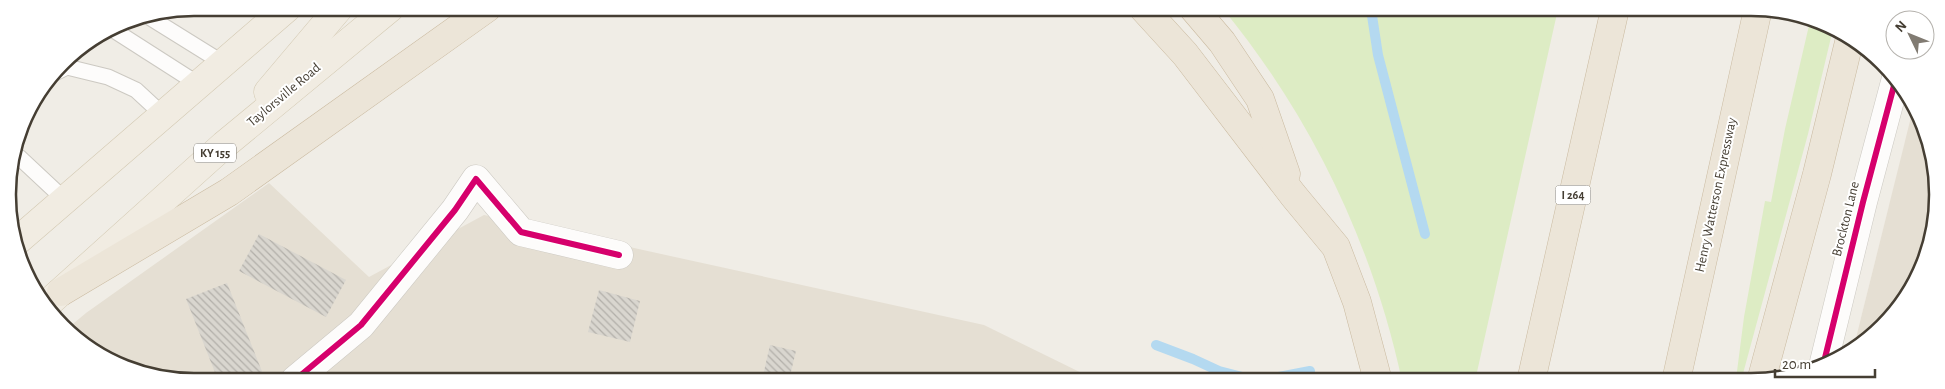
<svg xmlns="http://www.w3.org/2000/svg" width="1945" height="389" font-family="'Alegreya Sans',sans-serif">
<defs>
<pattern id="building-back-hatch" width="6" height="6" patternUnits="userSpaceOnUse" patternTransform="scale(1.25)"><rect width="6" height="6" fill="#d9d6cf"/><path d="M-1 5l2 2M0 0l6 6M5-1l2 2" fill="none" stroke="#b2afa9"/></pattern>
</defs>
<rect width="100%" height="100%" fill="#f0ede6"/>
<g fill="#e5dfd3">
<path d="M 1913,109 L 1931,146 L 1936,219 L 1918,277 L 1883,327 L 1854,346 Z"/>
<path d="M 269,183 L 369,277 L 484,215 L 984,325 L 1098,381 L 170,380 L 112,362 L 68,328 L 86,313 Z"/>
</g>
<g fill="#ddecc4">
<path d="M 1223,9 L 1558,9 L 1475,381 L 1402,381 C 1373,245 1311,116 1223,9 Z"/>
<path d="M 1810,21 L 1833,29 L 1808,134 L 1741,381 L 1736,379 L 1744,317 L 1765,201 L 1771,202 L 1785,129 Z"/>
</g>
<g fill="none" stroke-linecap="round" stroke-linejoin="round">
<g stroke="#b4d9f0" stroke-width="10">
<path d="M 1371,9 L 1378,55 L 1425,234"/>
<path d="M 1156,345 L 1193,359 L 1219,371 L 1258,381 L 1310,371"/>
</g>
</g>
<g fill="url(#building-back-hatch)">
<path d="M 259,234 L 346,280 L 326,317 L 239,271 Z"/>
<path d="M 227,283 L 263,374 L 249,380 L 218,380 L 186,299 Z"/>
<path d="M 599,290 L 640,301 L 630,342 L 588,332 Z"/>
<path d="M 770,345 L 796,351 L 789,380 L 762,380 Z"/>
</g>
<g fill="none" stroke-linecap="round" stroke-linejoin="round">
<g stroke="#ccc9c2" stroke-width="17">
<g id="lane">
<path d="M 149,17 L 223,63"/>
<path d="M 112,29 L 198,84"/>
<path d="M 55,73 L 67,67 L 108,77 L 136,90 L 163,115"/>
<path d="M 14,156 L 19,157 L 65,200"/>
</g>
</g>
<g stroke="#ccc9c2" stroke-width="29">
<g id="street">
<path d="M 1823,366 L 1863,202 L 1896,78"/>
<path d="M 295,380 L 361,325 L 455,210 L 476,179 L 521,232 L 619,255"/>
</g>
</g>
<g stroke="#d3c9b2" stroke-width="29">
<g id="primary">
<path d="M 268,92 L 339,8"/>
<path d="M 16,242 L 287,8"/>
<path d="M 46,305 L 224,145 L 390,8"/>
</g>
</g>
<g stroke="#cabaa0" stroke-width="29">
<g id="highway">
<path d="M 1143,8 L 1185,54 L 1293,195 L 1336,247 L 1357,302 L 1378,381"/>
<path d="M 1193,8 L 1222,42 L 1260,99 L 1286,174"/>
<path d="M 61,292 L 229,192 L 487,8"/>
<path d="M 1531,381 L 1615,9"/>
<path d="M 1676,381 L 1758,9"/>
<path d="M 1761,381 L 1817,174 L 1850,38"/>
</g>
</g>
<use href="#lane" stroke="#fdfcfb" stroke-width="15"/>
<use href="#street" stroke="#fdfcfb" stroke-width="28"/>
<use href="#primary" stroke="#f1ece2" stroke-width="28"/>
<use href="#highway" stroke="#ece5d8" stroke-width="28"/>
<g stroke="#fff" stroke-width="9">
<g id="cycleway">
<path d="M 1823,366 L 1863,202 L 1896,78"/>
<path d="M 295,380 L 361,325 L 455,210 L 476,179 L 521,232 L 619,255"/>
</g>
</g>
<use href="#cycleway" stroke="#d6006c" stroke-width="6"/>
</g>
<g text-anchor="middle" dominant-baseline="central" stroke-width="4" stroke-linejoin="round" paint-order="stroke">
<g fill="#fff" stroke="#7d7870" stroke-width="1">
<rect x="194" y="143.5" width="42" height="19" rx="4"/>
<rect x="1555.5" y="185.5" width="35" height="19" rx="4"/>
</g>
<g font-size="12" font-weight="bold" fill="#453e33">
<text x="215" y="153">KY 155</text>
<text x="1573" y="195">I 264</text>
</g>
<g font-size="14" fill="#453e33" stroke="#fff">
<text transform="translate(284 95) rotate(-40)">Taylorsville Road</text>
<text transform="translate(1716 195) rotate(-78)">Henry Watterson Expressway</text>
<text transform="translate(1846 219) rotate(-76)">Brockton Lane</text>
</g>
</g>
<path d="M0 0H1945V389H0ZM194 16H1751A178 178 0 0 1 1929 194V195A178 178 0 0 1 1751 373H194A178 178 0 0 1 16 195V194A178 178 0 0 1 194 16Z" fill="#fff" fill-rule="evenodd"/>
<path fill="none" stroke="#453e33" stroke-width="2.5" d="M194 16H1751A178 178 0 0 1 1929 194V195A178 178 0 0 1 1751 373H194A178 178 0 0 1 16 195V194A178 178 0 0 1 194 16Z"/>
<g transform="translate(1910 35) rotate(313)"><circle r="24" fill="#ffffff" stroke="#b5b2ad"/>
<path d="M0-4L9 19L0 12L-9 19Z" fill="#817b72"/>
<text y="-8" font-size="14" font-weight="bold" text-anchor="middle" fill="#453e33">N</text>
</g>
<path d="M1775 369v8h100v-8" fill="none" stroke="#453e33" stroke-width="2.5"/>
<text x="1782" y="369" font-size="15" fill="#453e33" stroke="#ffffff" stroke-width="4" paint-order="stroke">20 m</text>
</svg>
